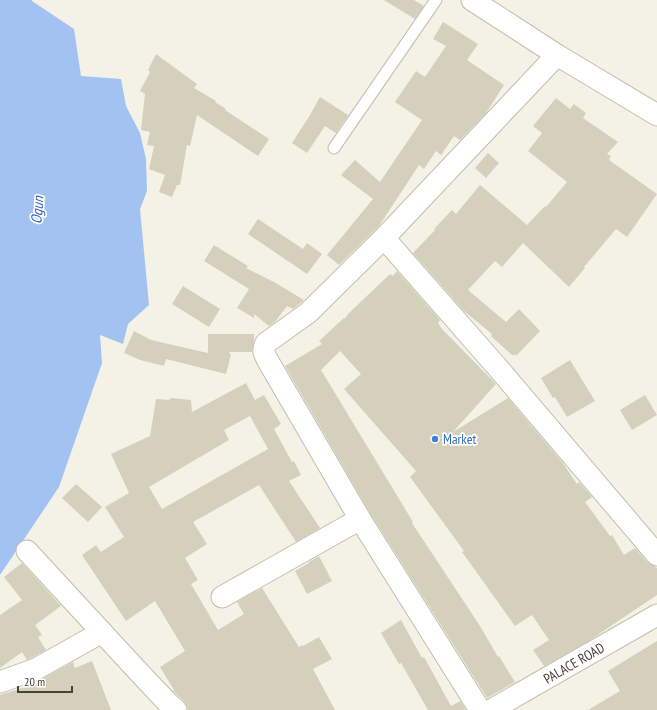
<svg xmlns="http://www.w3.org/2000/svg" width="657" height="710" font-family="'PT Sans Narrow',sans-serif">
<rect width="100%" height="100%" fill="#f4f2e7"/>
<path fill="#a2c3f1" d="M 0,0 L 32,0 L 32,1 L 74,29 L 81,76 L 121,79 L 126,106 L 140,133 L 146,159 L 147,191 L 140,209 L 149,305 L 128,324 L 123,344 L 100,335 L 102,363 L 59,487 L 0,575 Z"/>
<g fill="#d5d0bc" fill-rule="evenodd">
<path d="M 384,0 L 414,0 L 424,6 L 415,19 Z"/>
<path d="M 443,22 L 478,44 L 467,60 L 504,85 L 486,113 L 460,140 L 454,136 L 441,155 L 436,151 L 424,169 L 419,165 L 379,226 L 339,265 L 327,255 L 373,199 L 341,175 L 355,160 L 380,182 L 422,120 L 395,102 L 416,71 L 425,77 L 446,46 L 433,39 Z"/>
<path d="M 156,54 L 197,84 L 194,88 L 216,101 L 215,102 L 226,109 L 225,110 L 269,139 L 258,156 L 197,115 L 190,146 L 187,145 L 180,185 L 177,185 L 172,197 L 159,192 L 165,175 L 149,169 L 154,146 L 147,145 L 150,132 L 141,130 L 145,94 L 140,91 L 150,72 L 148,70 Z"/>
<path d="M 320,97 L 348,115 L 336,133 L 325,126 L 307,153 L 292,143 L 310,115 Z"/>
<path d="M 556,98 L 570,109 L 574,104 L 586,113 L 583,118 L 618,142 L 607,154 L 611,156 L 609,160 L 657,194 L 627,237 L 616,229 L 584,267 L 585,268 L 569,287 L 523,243 L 502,267 L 495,261 L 468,290 L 506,322 L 519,309 L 540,331 L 517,355 L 512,355 L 491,336 L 492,334 L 464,311 L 413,253 L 435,230 L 434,229 L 452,210 L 456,214 L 480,185 L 527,225 L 545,206 L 546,207 L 567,182 L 528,151 L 542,133 L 533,126 Z"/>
<path d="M 488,153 L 499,163 L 486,178 L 475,168 Z"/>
<path d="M 258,219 L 303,249 L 307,243 L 322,254 L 307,274 L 248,234 Z"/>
<path d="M 214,245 L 248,266 L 246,268 L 274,282 L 304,300 L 293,309 L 287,306 L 275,322 L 269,326 L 254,314 L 254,318 L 237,308 L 249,289 L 204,261 Z"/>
<path d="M 397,271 L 440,320 L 438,323 L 442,329 L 496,384 L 453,432 L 508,398 L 562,462 L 577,484 L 579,482 L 592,497 L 585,502 L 610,536 L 612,535 L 624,555 L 635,548 L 648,563 L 657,568 L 657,595 L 587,642 L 544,666 L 533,650 L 549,640 L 532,615 L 515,626 L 462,552 L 464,551 L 410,477 L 416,471 L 344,389 L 361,374 L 340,351 L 321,370 L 413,522 L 412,523 L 480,626 L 498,657 L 499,656 L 515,682 L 487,698 L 370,513 L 285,366 L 322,344 L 319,341 L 344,318 L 345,319 L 348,314 L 390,274 L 393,276 Z"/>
<path d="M 183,286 L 220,309 L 209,327 L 172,304 Z"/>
<path d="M 134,331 L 151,340 L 208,353 L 208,334 L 254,334 L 254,341 L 252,352 L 229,352 L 231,355 L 226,374 L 166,359 L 164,366 L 140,360 L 124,353 Z"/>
<path d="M 570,360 L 595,401 L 567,417 L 555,397 L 553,398 L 541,378 Z"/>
<path d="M 246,383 L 255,400 L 264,395 L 281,424 L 274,429 L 292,462 L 294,461 L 301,475 L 289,481 L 320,528 L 296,542 L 259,485 L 193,522 L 207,544 L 185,558 L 198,580 L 191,584 L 218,630 L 244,614 L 237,602 L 262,588 L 299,647 L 302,645 L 303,646 L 319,637 L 332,659 L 313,669 L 335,710 L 188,710 L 187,706 L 184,701 L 173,691 L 174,690 L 160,667 L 185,651 L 155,601 L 126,621 L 82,555 L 96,545 L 101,552 L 124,537 L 105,507 L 129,493 L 111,454 L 150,436 L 156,399 L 169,400 L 171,398 L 191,400 L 192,412 ZM 250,416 L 268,449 L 162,509 L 149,487 L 229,440 L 224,430 Z"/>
<path d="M 645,395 L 657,415 L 632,430 L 620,410 Z"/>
<path d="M 76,484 L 102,507 L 88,522 L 62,498 Z"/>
<path d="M 319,556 L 332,581 L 307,594 L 295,571 L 309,563 L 309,562 Z"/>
<path d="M 22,563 L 61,606 L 35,625 L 42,635 L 38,637 L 46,650 L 27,660 L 22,652 L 0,668 L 0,615 L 22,600 L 4,577 Z"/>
<path d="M 401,620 L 422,658 L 424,657 L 451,706 L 460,701 L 466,710 L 428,710 L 401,663 L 399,664 L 381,633 Z"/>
<path d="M 657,641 L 657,710 L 588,710 L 620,691 L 608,671 Z"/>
<path d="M 92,661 L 111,710 L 0,710 L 0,695 L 41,682 L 40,680 L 73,662 L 75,668 Z"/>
</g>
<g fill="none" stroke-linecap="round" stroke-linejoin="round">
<g stroke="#c2beac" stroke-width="13">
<path id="service" d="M 334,148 L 436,0"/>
</g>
<g stroke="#c2beac" stroke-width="23">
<g id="minor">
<path d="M 472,0 L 557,55 L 657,115"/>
<path d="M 384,238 L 498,368 L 657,555"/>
<path d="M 27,551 L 135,668 L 167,702 L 176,710"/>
<path d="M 222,597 L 360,519"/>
<path d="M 0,682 L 36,669 L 102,632"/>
<path d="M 480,710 L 360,519 L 268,361 C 264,354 262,350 266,343 L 308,313 L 384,238 L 557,55"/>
<path d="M 491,710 L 657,615"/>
</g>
</g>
<use href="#service" stroke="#fff" stroke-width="11"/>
<use href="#minor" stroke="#fff" stroke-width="21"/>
</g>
<circle fill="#3f7fe0" stroke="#fff" stroke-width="1.5" cx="435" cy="439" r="4"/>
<g text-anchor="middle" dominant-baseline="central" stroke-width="3.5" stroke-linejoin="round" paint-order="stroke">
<g font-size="14" fill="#366cbe" stroke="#fff" text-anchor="start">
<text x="443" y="439">Market</text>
</g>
<g font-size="14" fill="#474336" stroke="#fff">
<text transform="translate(574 663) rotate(-30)">PALACE ROAD</text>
</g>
<g font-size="15" font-style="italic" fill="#2d64b4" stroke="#fff">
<text transform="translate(37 210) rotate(-85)">Ogun</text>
</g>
</g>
<path d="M18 686v6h54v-6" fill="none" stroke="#474336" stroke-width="2"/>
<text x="24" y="686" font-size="12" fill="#474336" stroke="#ffffff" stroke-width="3" paint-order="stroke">20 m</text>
</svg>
